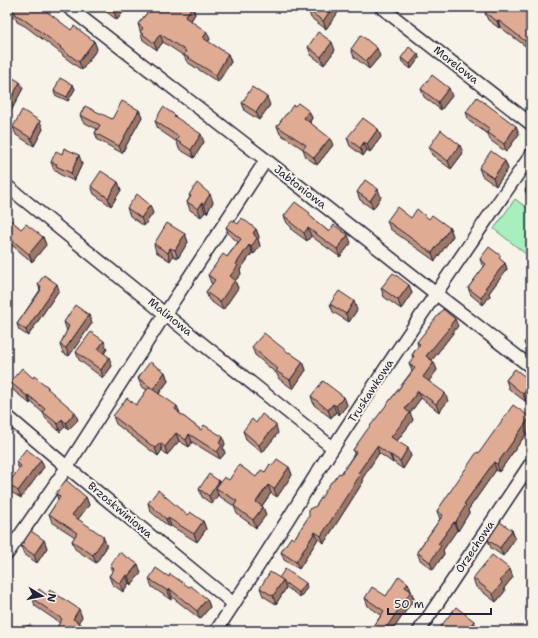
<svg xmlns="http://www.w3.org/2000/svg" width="538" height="638" font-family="'Shantell Sans',sans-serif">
<rect width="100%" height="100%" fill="#f7f3e8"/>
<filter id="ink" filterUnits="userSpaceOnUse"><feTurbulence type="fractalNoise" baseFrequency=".025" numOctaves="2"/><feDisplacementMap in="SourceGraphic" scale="8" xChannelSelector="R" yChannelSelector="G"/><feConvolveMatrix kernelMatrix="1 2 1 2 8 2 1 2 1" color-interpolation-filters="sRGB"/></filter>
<g filter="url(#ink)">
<path fill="#a7f0be" stroke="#64897c" d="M 515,199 L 531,211 L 531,258 L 494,229 Z"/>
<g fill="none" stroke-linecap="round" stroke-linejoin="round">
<g stroke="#22223b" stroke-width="15">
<g id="minor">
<path d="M 68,7 L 266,160 L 435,293 L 531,367"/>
<path d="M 381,7 L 531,124"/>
<path d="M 7,186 L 165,314 L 333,448"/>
<path d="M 7,416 L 67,467 L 234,604"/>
<path d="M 7,554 L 67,467 L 165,314 L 266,160"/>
<path d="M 216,631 C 256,571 294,509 333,448 C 397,349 464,252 531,155"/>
<path d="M 419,631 L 531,463"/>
</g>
</g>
<use href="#minor" stroke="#f7f3e8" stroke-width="12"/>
</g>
<g fill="#c0937e" stroke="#22223b">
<path d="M 7,7 L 71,30 L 94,41 L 97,49 L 82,70 L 63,56 L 62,54 L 25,26 L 17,22 L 16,19 L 7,15 Z"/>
<path d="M 103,7 L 127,7 L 117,20 L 104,10 Z"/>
<path d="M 151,7 L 193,7 L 195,14 L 191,21 L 210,39 L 208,42 L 228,54 L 231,62 L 218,82 L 187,62 L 184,56 L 163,42 L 157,50 L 143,40 L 138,24 L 151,8 Z"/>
<path d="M 342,7 L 326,29 L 311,18 L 308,10 Z"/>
<path d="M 515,11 L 528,48 L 500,27 L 499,28 L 488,20 L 485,13 Z"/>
<path d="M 308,47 L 335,50 L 324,65 L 311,55 Z"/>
<path d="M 351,49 L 380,56 L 369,69 L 354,57 Z"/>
<path d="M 418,54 L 419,58 L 411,69 L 402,62 L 401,58 Z"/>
<path d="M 7,78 L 23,88 L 11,111 L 7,110 Z"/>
<path d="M 73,85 L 75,89 L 68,101 L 55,95 L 54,91 Z"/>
<path d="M 421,89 L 452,96 L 441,110 L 424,97 Z"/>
<path d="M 242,103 L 270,105 L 259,120 L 245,111 Z"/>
<path d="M 295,106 L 309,111 L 312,118 L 310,122 L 333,145 L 317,165 L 306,157 L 303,149 L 280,134 L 277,126 L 287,114 Z"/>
<path d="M 139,110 L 142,117 L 122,153 L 98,140 L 95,133 L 97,129 L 83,122 L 80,115 L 112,119 Z"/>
<path d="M 466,112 L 516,126 L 519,134 L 506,152 L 490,140 L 488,134 L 469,121 Z"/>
<path d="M 175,115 L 176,118 L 204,142 L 194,158 L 179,149 L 177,142 L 158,129 L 155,121 Z"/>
<path d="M 13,127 L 43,129 L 34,146 L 16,135 Z"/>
<path d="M 378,129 L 381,137 L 370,152 L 367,150 L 363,156 L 350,146 L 347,138 Z"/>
<path d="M 429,147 L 463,153 L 451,169 L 432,155 Z"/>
<path d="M 505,161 L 508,169 L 496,186 L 482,176 L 479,168 Z"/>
<path d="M 51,162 L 82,164 L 74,181 L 59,174 L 58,171 L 54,170 Z"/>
<path d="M 118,182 L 121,190 L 111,206 L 94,194 L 91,186 Z"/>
<path d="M 531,182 L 531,200 L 528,198 L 525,190 Z"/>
<path d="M 357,192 L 381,197 L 373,209 L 360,200 Z"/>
<path d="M 189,195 L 213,202 L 207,213 L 205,212 L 201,217 L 190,210 L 187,202 L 190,197 Z"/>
<path d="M 127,208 L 153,213 L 144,226 L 130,216 Z"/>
<path d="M 7,209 L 10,217 L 9,219 L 21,229 L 43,237 L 46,245 L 32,262 L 7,241 Z"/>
<path d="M 284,216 L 311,217 L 329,232 L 351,243 L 340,257 L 311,236 L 307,241 L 292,230 L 291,227 L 287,223 Z"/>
<path d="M 411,218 L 450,228 L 453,236 L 435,261 L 390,229 L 387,221 Z"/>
<path d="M 238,224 L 256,229 L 259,237 L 258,239 L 260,246 L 254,254 L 252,253 L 240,270 L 241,274 L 235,281 L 238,288 L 223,310 L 209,300 L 206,292 L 212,284 L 211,283 L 208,275 L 227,257 L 238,242 L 229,235 L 226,227 Z"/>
<path d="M 185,234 L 188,242 L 178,258 L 173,256 L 170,261 L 156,252 L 154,244 Z"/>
<path d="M 480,259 L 502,261 L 505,263 L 507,269 L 489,293 L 490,296 L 483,305 L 471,295 L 468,288 L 484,267 L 482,265 Z"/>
<path d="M 38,284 L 59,290 L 28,336 L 19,330 L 17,324 L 40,290 Z"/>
<path d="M 409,285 L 412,293 L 401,309 L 384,297 L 381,288 Z"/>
<path d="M 330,304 L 357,310 L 349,322 L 333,312 Z"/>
<path d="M 89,315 L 92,323 L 69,356 L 63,353 L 60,345 L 67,331 L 64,322 Z"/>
<path d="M 458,326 L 453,332 L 453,333 L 432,360 L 437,370 L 429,381 L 448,401 L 439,412 L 421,398 L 410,413 L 413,420 L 397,441 L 411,456 L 403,469 L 393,462 L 393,463 L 379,453 L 362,479 L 363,482 L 324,543 L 318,539 L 299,569 L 284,560 L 281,552 L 294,539 L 332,482 L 341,474 L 354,454 L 353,450 L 412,371 L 409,364 L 413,358 L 412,355 L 418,346 L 417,342 Z"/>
<path d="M 531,334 L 531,351 L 526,347 L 524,343 Z"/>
<path d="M 252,347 L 289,353 L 303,362 L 306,370 L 293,389 L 279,379 L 277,374 L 255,355 Z"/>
<path d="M 107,349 L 104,354 L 112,366 L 103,378 L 79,360 L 76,352 Z"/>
<path d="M 515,369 L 526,402 L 509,389 L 506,380 Z"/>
<path d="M 165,372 L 168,381 L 159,394 L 180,414 L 201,430 L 225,444 L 223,448 L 225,453 L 220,459 L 192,442 L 189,447 L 179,441 L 167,455 L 162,450 L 158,456 L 116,424 L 113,416 L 136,405 L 147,390 L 141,386 L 138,378 Z"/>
<path d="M 33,378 L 48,387 L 48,390 L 78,420 L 68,430 L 65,427 L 60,432 L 46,419 L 43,413 L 31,402 L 30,404 L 13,390 L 10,382 Z"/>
<path d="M 311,396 L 344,397 L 347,405 L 339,415 L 336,412 L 331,418 L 314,405 Z"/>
<path d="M 530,417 L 531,421 L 531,427 L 499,472 L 496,470 L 468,510 L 469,513 L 458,531 L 457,530 L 443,550 L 444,554 L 433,570 L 420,560 L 417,552 L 440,519 L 437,511 L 479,453 Z"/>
<path d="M 256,423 L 278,433 L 262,453 L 246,439 L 243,431 Z"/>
<path d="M 16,462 L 44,467 L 21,498 L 11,492 L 8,484 L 19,469 Z"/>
<path d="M 272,466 L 289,467 L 292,475 L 277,497 L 271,493 L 262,506 L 263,507 L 266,515 L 256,528 L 237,514 L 234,506 L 219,496 L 218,495 L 212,504 L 202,497 L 199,489 L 219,481 L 220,483 L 229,480 L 256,477 L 265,472 Z"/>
<path d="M 56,493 L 86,497 L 89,505 L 78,519 L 106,544 L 106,548 L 96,563 L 75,549 L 72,541 L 75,537 L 52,522 L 49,514 L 58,500 Z"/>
<path d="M 148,503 L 203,521 L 206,529 L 197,542 L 171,526 L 169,527 L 150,511 Z"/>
<path d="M 512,530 L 515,539 L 503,556 L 491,548 L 488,540 Z"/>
<path d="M 44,540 L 47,548 L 37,563 L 24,554 L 21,546 Z"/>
<path d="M 110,566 L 141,573 L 131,585 L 129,583 L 123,592 L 112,584 L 109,576 L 112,572 Z"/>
<path d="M 169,577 L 207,599 L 210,607 L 200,619 L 172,597 L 171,600 L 152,587 L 149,579 Z"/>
<path d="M 513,577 L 504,588 L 505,591 L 496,602 L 476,587 L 473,578 Z"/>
<path d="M 279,578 L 307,588 L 300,597 L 285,586 L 286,588 L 276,604 L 263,596 L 260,588 Z"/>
<path d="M 408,583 L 414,599 L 392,631 L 371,631 L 381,615 L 368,606 L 365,598 L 386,596 Z"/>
<path d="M 33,599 L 82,617 L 78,623 L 89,631 L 55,631 L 55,630 L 60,623 L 35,606 Z"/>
</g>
<g fill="#9c7866" stroke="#22223b">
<path d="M 118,7 L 127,7 L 117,20 L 114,12 Z"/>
<path d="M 192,7 L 195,14 L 188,25 L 185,17 Z"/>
<path d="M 333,7 L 342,7 L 326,29 L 323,21 Z"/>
<path d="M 531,15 L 531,26 L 527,20 Z"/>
<path d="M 498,20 L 500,27 L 499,28 L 497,21 Z"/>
<path d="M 207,32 L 210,39 L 206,46 L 203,38 Z"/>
<path d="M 531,33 L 531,44 L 528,48 L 525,41 Z"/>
<path d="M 160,34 L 163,42 L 157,50 L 154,43 Z"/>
<path d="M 94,41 L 97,49 L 82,70 L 79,62 Z"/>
<path d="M 332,42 L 335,50 L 324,65 L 321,57 Z"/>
<path d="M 377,48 L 380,56 L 369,69 L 366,61 Z"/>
<path d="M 228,54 L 231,62 L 218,82 L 216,75 Z"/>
<path d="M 418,54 L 419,58 L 411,69 L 410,64 Z"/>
<path d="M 20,82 L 23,88 L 11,111 L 8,105 Z"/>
<path d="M 73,85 L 75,89 L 68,101 L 67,97 Z"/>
<path d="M 449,88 L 452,96 L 441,110 L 438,102 Z"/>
<path d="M 267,97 L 270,105 L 259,120 L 256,112 Z"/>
<path d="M 139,110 L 142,117 L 122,153 L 119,146 Z"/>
<path d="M 309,111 L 312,118 L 307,125 L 304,118 Z"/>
<path d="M 40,121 L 43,129 L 34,146 L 31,138 Z"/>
<path d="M 516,126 L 519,134 L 506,152 L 504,144 Z"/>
<path d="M 378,129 L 381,137 L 370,152 L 367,144 Z"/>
<path d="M 201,134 L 204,142 L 194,158 L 191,150 Z"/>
<path d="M 330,138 L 333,145 L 317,165 L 314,158 Z"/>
<path d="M 364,142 L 367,150 L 363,156 L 360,148 Z"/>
<path d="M 460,145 L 463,153 L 451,169 L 448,161 Z"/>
<path d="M 79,155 L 82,164 L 74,181 L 71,173 Z"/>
<path d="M 505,161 L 508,169 L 496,186 L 493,178 Z"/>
<path d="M 118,182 L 121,190 L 111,206 L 108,198 Z"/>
<path d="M 378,189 L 381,197 L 373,209 L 370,201 Z"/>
<path d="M 210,194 L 213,202 L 207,213 L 204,204 Z"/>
<path d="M 202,203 L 205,212 L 201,217 L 198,209 Z"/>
<path d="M 150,205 L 153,213 L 144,226 L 141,218 Z"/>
<path d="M 7,209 L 10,217 L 7,221 Z"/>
<path d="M 308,228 L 311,236 L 307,241 L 304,233 Z"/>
<path d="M 450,228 L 453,236 L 435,261 L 432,253 Z"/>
<path d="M 256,229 L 259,237 L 258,239 L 260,246 L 254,254 L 251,247 L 254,235 L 253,233 Z"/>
<path d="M 185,234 L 188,242 L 178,258 L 175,250 Z"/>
<path d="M 348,235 L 351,243 L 340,257 L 337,249 Z"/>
<path d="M 43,237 L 46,245 L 32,262 L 29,254 Z"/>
<path d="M 249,245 L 252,253 L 240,270 L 241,274 L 235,281 L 238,288 L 223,310 L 220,302 L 230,276 L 236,264 Z"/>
<path d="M 170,248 L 173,256 L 170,261 L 168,253 Z"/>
<path d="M 505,263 L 507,269 L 489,293 L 490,296 L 483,305 L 481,298 L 485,288 Z"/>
<path d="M 57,284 L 59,290 L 28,336 L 26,330 Z"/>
<path d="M 409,285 L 412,293 L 401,309 L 398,300 Z"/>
<path d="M 354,301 L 357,310 L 349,322 L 346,314 Z"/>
<path d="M 89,315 L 92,323 L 69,356 L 66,348 Z"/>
<path d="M 455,319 L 458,326 L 453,332 L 453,333 L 429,364 L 426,356 Z"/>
<path d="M 104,341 L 107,349 L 101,357 L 98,349 Z"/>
<path d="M 109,357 L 112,366 L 103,378 L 101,370 Z"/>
<path d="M 303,362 L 306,370 L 293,389 L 290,380 Z"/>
<path d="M 434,362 L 437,370 L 426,385 L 423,377 Z"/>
<path d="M 165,372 L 168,381 L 156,397 L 153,389 Z"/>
<path d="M 531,384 L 531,396 L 526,402 L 523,394 Z"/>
<path d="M 418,391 L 421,398 L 410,413 L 413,420 L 394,445 L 391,437 L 405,409 Z"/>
<path d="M 445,393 L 448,401 L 439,412 L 436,404 Z"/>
<path d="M 28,395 L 31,402 L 30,404 L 27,396 Z"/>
<path d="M 344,397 L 347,405 L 339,415 L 336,406 Z"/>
<path d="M 333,404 L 336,412 L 331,418 L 328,410 Z"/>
<path d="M 177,406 L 180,413 L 180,414 L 175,409 Z"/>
<path d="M 75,412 L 78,420 L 68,430 L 66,423 Z"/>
<path d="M 530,417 L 531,421 L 531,427 L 499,472 L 497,464 Z"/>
<path d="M 62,419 L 65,427 L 60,432 L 58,424 Z"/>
<path d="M 276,425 L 278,433 L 262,453 L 259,445 Z"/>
<path d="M 176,433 L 179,441 L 167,455 L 165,447 Z"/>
<path d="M 189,434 L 192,442 L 189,447 L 186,440 Z"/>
<path d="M 223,437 L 225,444 L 223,448 L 225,453 L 220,459 L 217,452 L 219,443 Z"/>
<path d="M 160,443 L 162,450 L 158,456 L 155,448 Z"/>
<path d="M 377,446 L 379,453 L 362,479 L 363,482 L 324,543 L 321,536 L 358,473 Z"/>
<path d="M 408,448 L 411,456 L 403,469 L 400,461 Z"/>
<path d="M 390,455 L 391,455 L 393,462 L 393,463 Z"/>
<path d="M 41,460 L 44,467 L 21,498 L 18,491 Z"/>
<path d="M 494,462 L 496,470 L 468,510 L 469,513 L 458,531 L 455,523 L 464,504 Z"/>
<path d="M 289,467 L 292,475 L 277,497 L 274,489 Z"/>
<path d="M 219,481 L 222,489 L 216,488 L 218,495 L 212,504 L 209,496 Z"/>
<path d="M 268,485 L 271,493 L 259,510 L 256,502 Z"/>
<path d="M 86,497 L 89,505 L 75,523 L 72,515 Z"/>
<path d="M 263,507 L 266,515 L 256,528 L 253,520 Z"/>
<path d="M 168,518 L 171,526 L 169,527 L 166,519 Z"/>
<path d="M 203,521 L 206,529 L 197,542 L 194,534 Z"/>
<path d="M 454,522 L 457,530 L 443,550 L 444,554 L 433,570 L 430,562 L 438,544 Z"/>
<path d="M 512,530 L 515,539 L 503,556 L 500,548 Z"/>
<path d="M 315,532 L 318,539 L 299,569 L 296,562 Z"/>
<path d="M 103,536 L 106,544 L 106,548 L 96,563 L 93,555 Z"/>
<path d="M 44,540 L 47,548 L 37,563 L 34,555 Z"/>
<path d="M 138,564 L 141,573 L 131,585 L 128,576 Z"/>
<path d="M 510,569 L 513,577 L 504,588 L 505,591 L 496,602 L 493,594 L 500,581 Z"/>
<path d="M 126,575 L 129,583 L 123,592 L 120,584 Z"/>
<path d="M 283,580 L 286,588 L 276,604 L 273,596 Z"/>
<path d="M 306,583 L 307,588 L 300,597 L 299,593 Z"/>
<path d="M 408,583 L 414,599 L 392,631 L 384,631 L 405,587 Z"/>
<path d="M 170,589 L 172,597 L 171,600 L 168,591 Z"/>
<path d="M 207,599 L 210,607 L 200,619 L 197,611 Z"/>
<path d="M 7,606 L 9,613 L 7,616 Z"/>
<path d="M 79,609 L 82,617 L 75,627 L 73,619 Z"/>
<path d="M 474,621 L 477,628 L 474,631 L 466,631 Z"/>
</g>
<g fill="#dfab92" stroke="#22223b">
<path d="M 7,7 L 41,7 L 71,30 L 74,26 L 94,41 L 79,62 L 60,48 L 61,47 L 22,18 L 14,14 L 15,12 L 7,8 Z"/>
<path d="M 108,7 L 118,7 L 114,12 Z"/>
<path d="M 152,7 L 192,7 L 185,17 L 207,32 L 203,38 L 228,54 L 216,75 L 184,55 L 186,51 L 160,34 L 154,43 L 140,32 L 143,28 L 138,24 Z"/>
<path d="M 310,7 L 333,7 L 323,21 L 308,10 Z"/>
<path d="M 489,7 L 509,7 L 515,11 L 517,7 L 520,7 L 531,15 L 527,20 L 531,23 L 531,33 L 525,41 L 498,20 L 497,21 L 485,13 Z"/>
<path d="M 318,32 L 332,42 L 321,57 L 308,47 Z"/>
<path d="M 361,35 L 377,48 L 366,61 L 351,49 Z"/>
<path d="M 409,47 L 418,54 L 410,64 L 401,58 Z"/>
<path d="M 8,75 L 20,82 L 8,105 L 7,104 L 7,78 Z"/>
<path d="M 432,75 L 449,88 L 438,102 L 421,89 Z"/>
<path d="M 60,78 L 73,85 L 67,97 L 54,91 Z"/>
<path d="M 252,87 L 267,97 L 256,112 L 242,103 Z"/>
<path d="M 477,97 L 516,126 L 504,144 L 487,132 L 490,129 L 466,112 Z"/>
<path d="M 122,101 L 139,110 L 119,146 L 95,133 L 100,125 L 80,115 L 85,106 L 112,119 Z"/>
<path d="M 298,103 L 309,111 L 304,118 L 330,138 L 314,158 L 303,149 L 306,145 L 277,126 L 286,114 L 287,114 L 293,105 L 295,106 Z"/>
<path d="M 163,107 L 175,115 L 174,116 L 201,134 L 191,150 L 176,140 L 179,137 L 155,121 Z"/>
<path d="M 22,110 L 40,121 L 31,138 L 13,127 Z"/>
<path d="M 363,118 L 378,129 L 367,144 L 364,142 L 360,148 L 347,138 Z"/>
<path d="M 441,130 L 460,145 L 448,161 L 429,147 Z"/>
<path d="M 64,148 L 79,155 L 71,173 L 56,166 L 57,164 L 51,162 L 56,151 L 62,154 Z"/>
<path d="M 491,151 L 505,161 L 493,178 L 479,168 Z"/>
<path d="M 101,171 L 118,182 L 108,198 L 91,186 Z"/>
<path d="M 365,180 L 378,189 L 370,201 L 357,192 Z"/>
<path d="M 531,182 L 531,194 L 525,190 Z"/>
<path d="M 197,183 L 210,194 L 204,204 L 202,203 L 198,209 L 187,202 L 191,196 L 189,195 Z"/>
<path d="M 137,194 L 150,205 L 141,218 L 127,208 Z"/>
<path d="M 295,202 L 310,213 L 309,215 L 329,232 L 334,225 L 348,235 L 337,249 L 308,228 L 304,233 L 290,222 L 291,221 L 284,216 Z"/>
<path d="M 397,207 L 411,218 L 417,209 L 429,219 L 432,215 L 450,228 L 432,253 L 387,221 Z"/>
<path d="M 7,217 L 21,229 L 26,224 L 43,237 L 29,254 L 7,236 Z"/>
<path d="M 242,218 L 256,229 L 253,233 L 255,234 L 254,235 L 257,238 L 251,247 L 249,245 L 236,264 L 238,266 L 230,276 L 235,280 L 220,302 L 206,292 L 215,280 L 208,275 L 223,254 L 227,257 L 241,239 L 226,227 L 232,220 L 238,224 Z"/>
<path d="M 167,223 L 185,234 L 175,250 L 170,248 L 168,253 L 154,244 Z"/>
<path d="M 489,247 L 501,256 L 499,258 L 505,263 L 485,288 L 487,289 L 481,298 L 468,288 L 486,264 L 480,259 Z"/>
<path d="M 393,273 L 409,285 L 398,300 L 381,288 Z"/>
<path d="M 44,275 L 57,284 L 26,330 L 17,324 L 41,290 L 40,289 L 41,286 L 38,284 Z"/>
<path d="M 339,291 L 354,301 L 346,314 L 330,304 Z"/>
<path d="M 75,305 L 89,315 L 66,348 L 60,345 L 69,326 L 64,322 Z"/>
<path d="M 443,309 L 455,319 L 450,325 L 451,326 L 426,356 L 434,362 L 423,377 L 445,393 L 436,404 L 418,391 L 405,409 L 410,413 L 391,437 L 408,448 L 400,461 L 391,455 L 390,455 L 377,446 L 358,473 L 360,475 L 321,536 L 315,532 L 296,562 L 281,552 L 291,537 L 294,539 L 309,516 L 309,509 L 316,506 L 331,482 L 332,482 L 339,473 L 341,474 L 356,452 L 353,450 L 367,430 L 415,368 L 409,364 L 414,356 L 412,355 L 420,344 L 417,342 Z"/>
<path d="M 91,332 L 104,341 L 98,349 L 109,357 L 101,370 L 76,352 Z"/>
<path d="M 264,333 L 289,353 L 289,352 L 303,362 L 290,380 L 276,371 L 278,369 L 252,347 Z"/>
<path d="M 531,334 L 531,348 L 524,343 Z"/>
<path d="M 150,362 L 165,372 L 153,389 L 138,378 Z"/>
<path d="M 22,368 L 33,378 L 34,376 L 48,387 L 47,388 L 75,412 L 66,423 L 62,419 L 58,424 L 43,412 L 45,409 L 28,395 L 27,396 L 10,382 Z"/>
<path d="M 515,369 L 531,381 L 531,384 L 523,394 L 506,380 Z"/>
<path d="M 323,381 L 344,397 L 336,406 L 333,404 L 328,410 L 311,396 Z"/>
<path d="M 149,387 L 177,406 L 175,409 L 179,412 L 178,412 L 201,430 L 204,425 L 223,437 L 219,443 L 222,445 L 217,452 L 189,434 L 186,440 L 176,433 L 165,447 L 160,443 L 155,448 L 113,416 L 127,398 L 136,405 Z"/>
<path d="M 513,405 L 530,417 L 497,464 L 494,462 L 464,504 L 466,505 L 455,523 L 454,522 L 438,544 L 441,546 L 430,562 L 417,552 L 443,515 L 437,511 L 477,452 L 479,453 Z"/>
<path d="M 262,414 L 276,425 L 259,445 L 243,431 L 252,419 L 256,423 Z"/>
<path d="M 26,449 L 41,460 L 18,491 L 8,484 L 21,466 L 16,462 Z"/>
<path d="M 277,459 L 289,467 L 274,489 L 268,485 L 256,502 L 263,507 L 253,520 L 234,506 L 237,501 L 216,488 L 224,477 L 229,480 L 239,465 L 256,477 L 261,470 L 265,472 L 270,464 L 272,466 Z"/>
<path d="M 209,474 L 219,481 L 209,496 L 199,489 Z"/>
<path d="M 66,480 L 86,497 L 72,515 L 103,536 L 103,540 L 93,555 L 72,541 L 77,533 L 49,514 L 60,497 L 56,493 Z"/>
<path d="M 158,490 L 187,515 L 190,512 L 203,521 L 194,534 L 168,518 L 166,519 L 148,503 Z"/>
<path d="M 500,522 L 512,530 L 500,548 L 488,540 Z"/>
<path d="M 31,531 L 44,540 L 34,555 L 21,546 Z"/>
<path d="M 119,552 L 138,564 L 128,576 L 126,575 L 120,584 L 109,576 L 114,569 L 110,566 Z"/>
<path d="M 492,555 L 510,569 L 500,581 L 502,583 L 493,594 L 473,578 Z"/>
<path d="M 156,568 L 169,577 L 170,574 L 189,587 L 191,586 L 207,599 L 197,611 L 170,589 L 168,591 L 149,579 Z"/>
<path d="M 285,569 L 306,583 L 299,593 L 284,582 L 283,580 L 279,578 Z"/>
<path d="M 270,572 L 283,580 L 273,596 L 260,588 Z"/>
<path d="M 399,576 L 408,583 L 405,587 L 411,591 L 384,631 L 371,631 L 384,611 L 365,598 L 372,587 L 386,596 Z"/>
<path d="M 39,589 L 47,595 L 50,590 L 79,609 L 73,619 L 88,629 L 87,631 L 56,631 L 55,630 L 62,619 L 33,599 Z"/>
<path d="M 456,607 L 474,621 L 466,631 L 437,631 Z"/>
<path d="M 30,625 L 40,631 L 18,631 L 20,628 Z"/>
</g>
</g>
<g text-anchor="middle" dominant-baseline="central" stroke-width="4" stroke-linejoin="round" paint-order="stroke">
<g font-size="11" fill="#22223b" stroke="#f7f3e8">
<text transform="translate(456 65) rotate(38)">Morelowa</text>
<text transform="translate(300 187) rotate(38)">Jabłoniowa</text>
<text transform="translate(170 317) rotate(39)">Malinowa</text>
<text transform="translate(371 391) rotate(-57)">Truskawkowa</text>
<text transform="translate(120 510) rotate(40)">Brzoskwiniowa</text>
<text transform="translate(475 547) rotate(-56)">Orzechowa</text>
</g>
</g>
<rect width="538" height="638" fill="none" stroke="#f7f3e8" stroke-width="24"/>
<rect x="12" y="12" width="514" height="614" fill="none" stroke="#22223b" stroke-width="1.5" filter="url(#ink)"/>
<g transform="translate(42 596) rotate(100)" stroke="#f7f3e8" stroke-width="3" paint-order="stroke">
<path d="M0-3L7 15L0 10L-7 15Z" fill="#22223b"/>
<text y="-6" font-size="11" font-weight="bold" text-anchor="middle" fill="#22223b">N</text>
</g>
<path d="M388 608v6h103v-6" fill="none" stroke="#22223b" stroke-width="2"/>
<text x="394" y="608" font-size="12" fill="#22223b" stroke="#f7f3e8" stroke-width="3" paint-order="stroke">50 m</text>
</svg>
